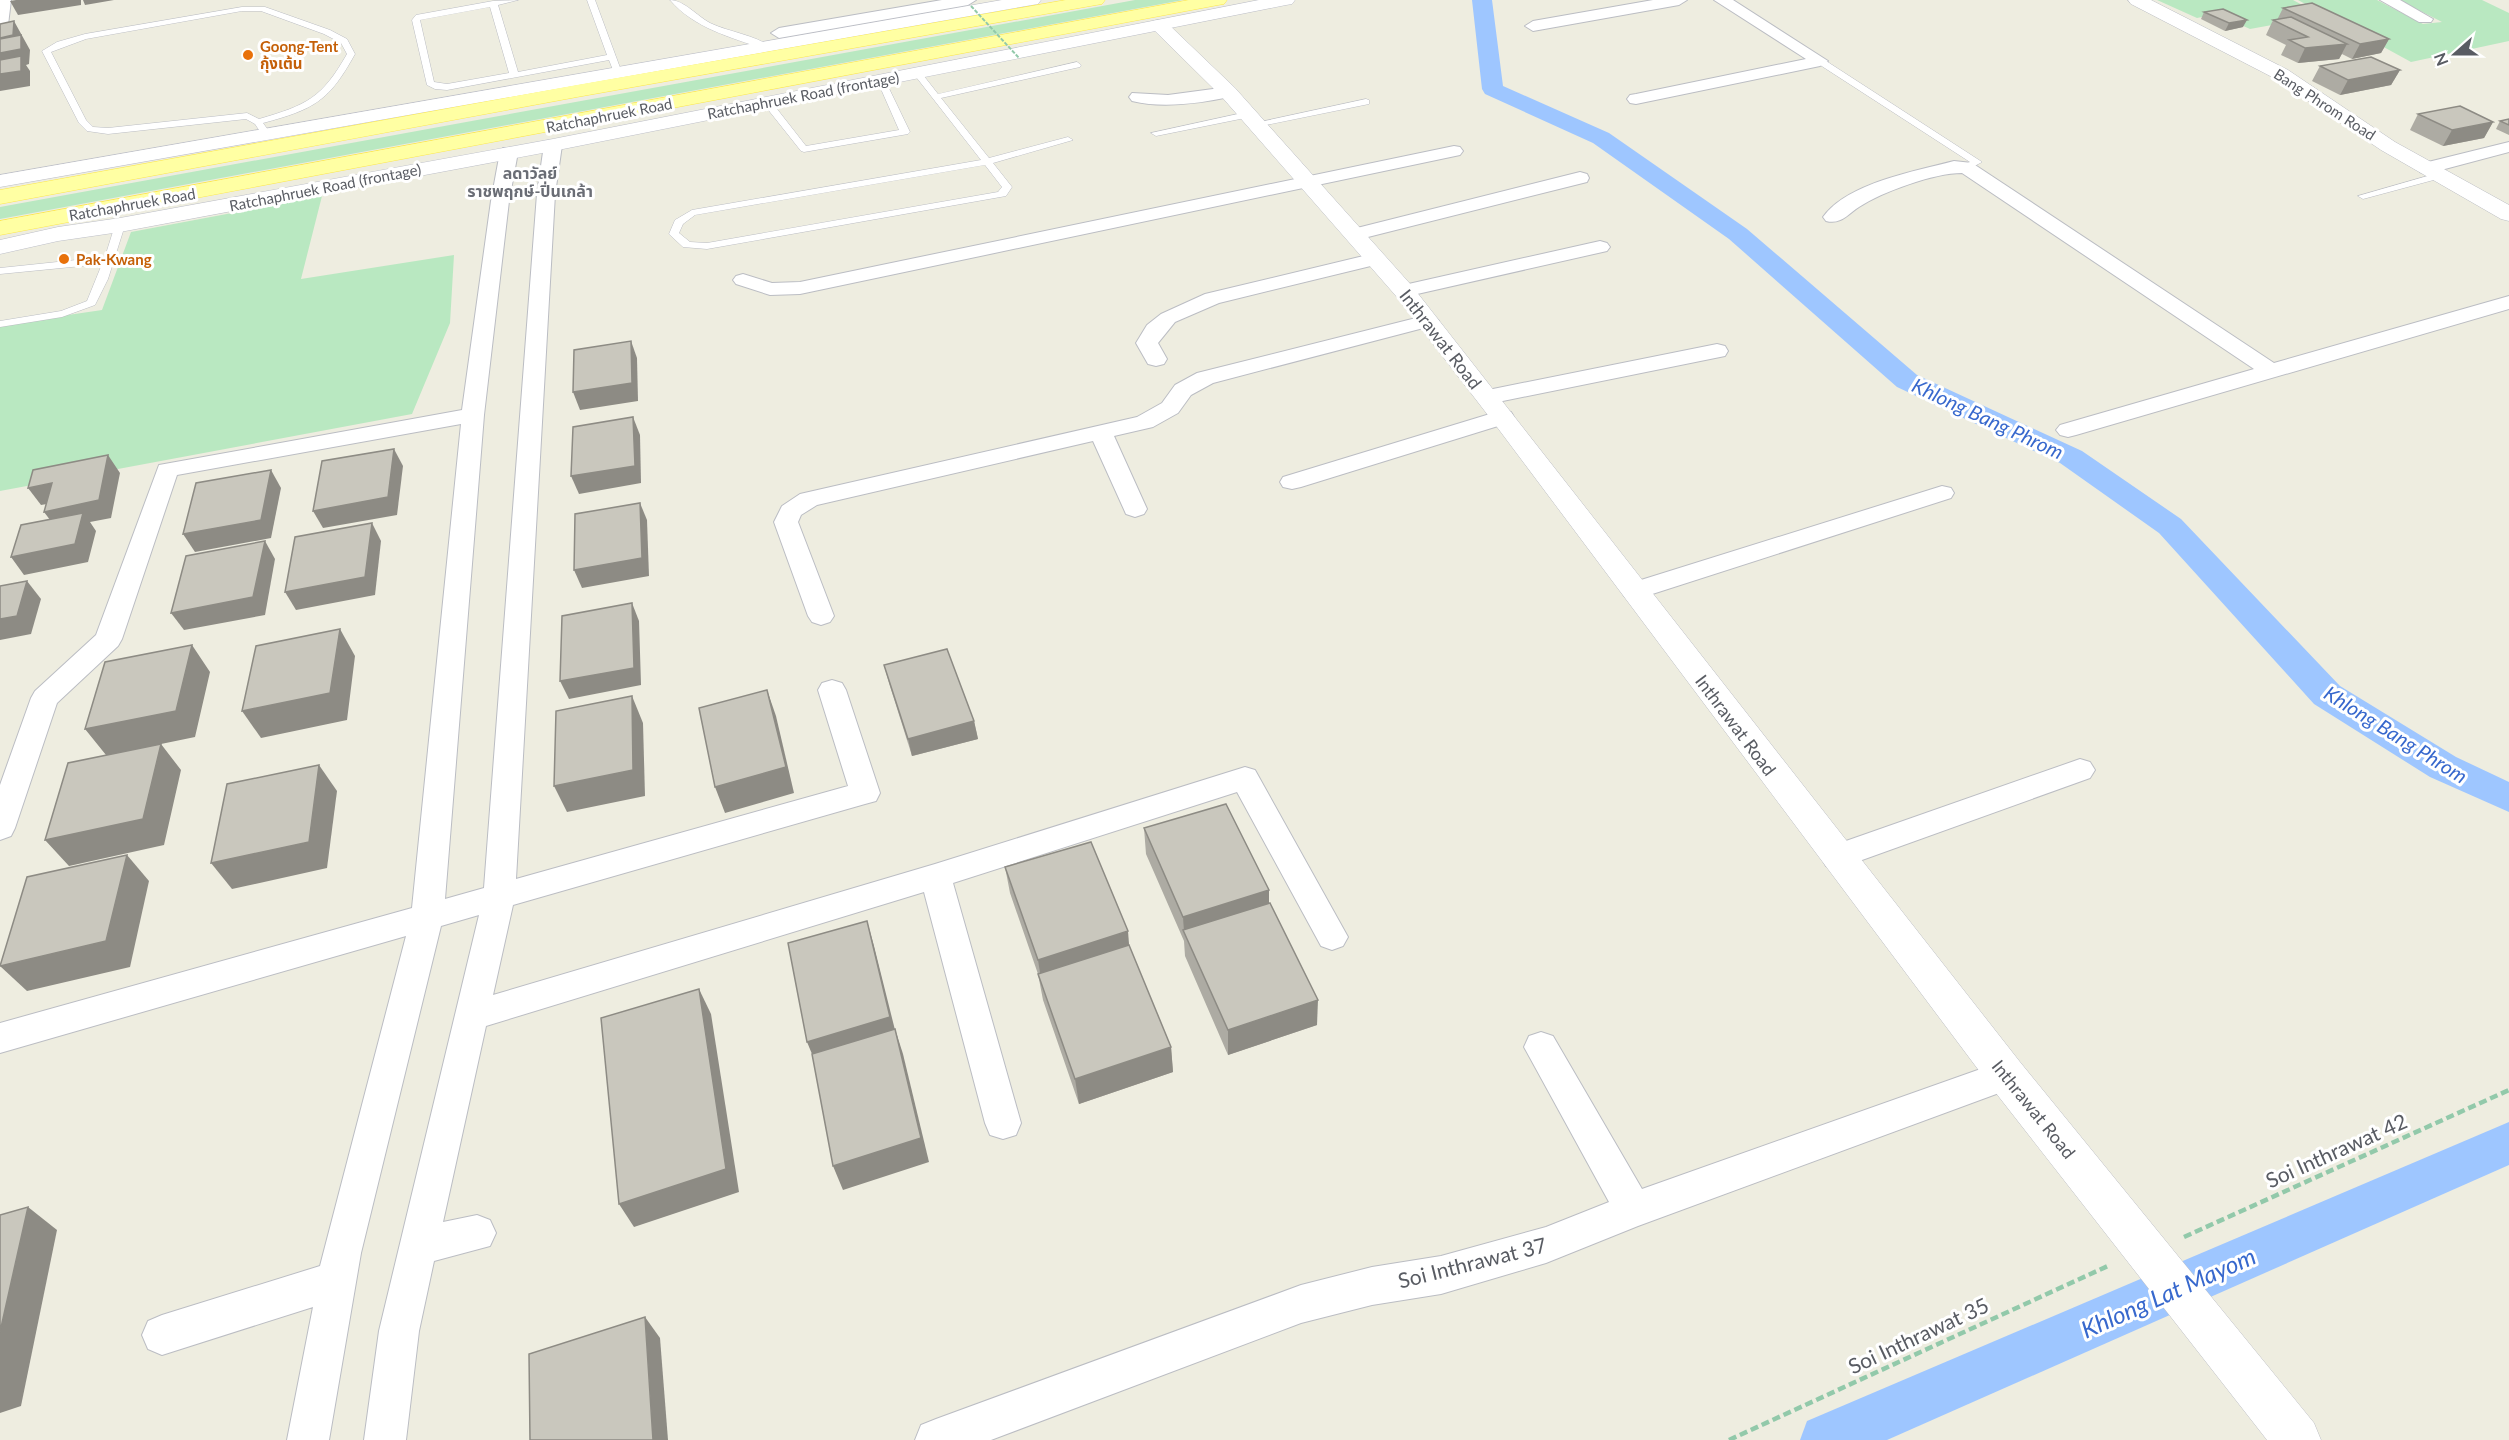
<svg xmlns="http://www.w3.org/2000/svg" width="2509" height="1440" font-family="Lato,'Noto Sans Thai',sans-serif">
<rect width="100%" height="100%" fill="#eeede0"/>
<g fill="#b9e8c1">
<path d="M 1135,0 L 1183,0 L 0,219 L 0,207 Z"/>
<path d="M 2157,0 L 2293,0 L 2321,15 L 2272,21 L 2272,25 L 2250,29 L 2217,14 L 2197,18 Z"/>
<path d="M 2298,0 L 2377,0 L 2423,24 L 2442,22 L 2399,0 L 2482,0 L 2509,13 L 2509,41 L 2411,62 Z"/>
<path d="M 322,196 L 301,279 L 454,255 L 450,323 L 412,414 L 0,491 L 0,325 L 102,310 L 131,232 Z"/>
</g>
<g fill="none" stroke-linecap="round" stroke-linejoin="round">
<g fill="#9ec6ff" fill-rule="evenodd">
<path d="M 1472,0 L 1492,0 L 1503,86 L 1609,133 L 1747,229 L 1917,375 L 2082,451 L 2181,519 L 2340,686 L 2456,757 L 2509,782 L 2509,812 L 2430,777 L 2314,704 L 2159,533 L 2060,463 L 1897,387 L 1729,239 L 1593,143 L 1485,94 L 1482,89 Z"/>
<path d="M 2509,1122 L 2509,1165 L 1887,1440 L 1800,1440 L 1807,1421 Z"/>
</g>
<g stroke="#bbbdc3" stroke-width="1">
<g id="service">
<path d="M 518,0 L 498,5 L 518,72 L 607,55 L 587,0 L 595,0 L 622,73 L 621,75 L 615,75 L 609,60 L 447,90 L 435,89 L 427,85 L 412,20 L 416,15 L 493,1 ZM 490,7 L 509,73 L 447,84 L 434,82 L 420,20 Z"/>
<path d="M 670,0 C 684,0 697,16 710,23 C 729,32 755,35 771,47 L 764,49 C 730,37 694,28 670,0 Z"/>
<path d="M 242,7 L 265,7 L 330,30 L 347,39 L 355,54 C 329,101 315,109 263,123 L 271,134 L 266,137 L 263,136 L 255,124 L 246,119 L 108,134 L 87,131 L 79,123 L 42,51 L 57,42 L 85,34 ZM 242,11 L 261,11 L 324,34 L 341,43 L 347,54 C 322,98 307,105 259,119 L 247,113 L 108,128 L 93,127 L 86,120 L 51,52 L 86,39 Z"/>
<path d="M 1817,59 L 1823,59 L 1982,162 L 1969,169 L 1963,169 L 1963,165 L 1970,162 L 1817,63 Z"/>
<path d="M 1077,62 L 1081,65 L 1080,67 L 941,98 L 989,158 L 1068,137 L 1073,140 L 993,163 L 1012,187 L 1006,196 L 707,249 L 683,247 L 669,234 L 675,220 L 692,210 L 981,160 L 913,73 L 914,71 L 920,71 L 938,94 ZM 985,165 L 1002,187 L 998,192 L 707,243 L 690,242 L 679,233 L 683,224 L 695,215 Z"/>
<path d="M 881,77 L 885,80 L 910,132 L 908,134 L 804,152 L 801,151 L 762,102 L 770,100 L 806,146 L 899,130 L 877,80 Z"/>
<path d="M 1366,99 L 1369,100 L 1369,104 L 1256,127 L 1251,124 Z"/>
<path d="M 1247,112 L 1250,113 L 1250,117 L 1156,136 L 1151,133 Z"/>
<path d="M 2438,173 L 2441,174 L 2441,178 L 2363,199 L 2358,196 Z"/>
<path d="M 120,222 L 125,225 L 108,279 L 95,305 L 62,317 L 0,327 L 0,321 L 61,311 L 87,301 L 102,264 L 0,274 L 0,268 L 105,257 L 115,225 Z"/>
</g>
</g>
<g stroke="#bbbdc3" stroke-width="2">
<g id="minor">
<path d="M 0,0 L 11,0 L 8,25 L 0,30 Z"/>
<path d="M 942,0 L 976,0 L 968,5 L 779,38 L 771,33 L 779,28 Z"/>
<path d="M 1653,0 L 1687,0 L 1679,5 L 1533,31 L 1525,26 L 1533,21 Z"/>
<path d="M 1714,0 L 1733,0 L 1828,61 L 1820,66 L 1636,104 L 1630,103 L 1627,99 L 1630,95 L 1636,94 L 1806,59 Z"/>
<path d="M 2380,0 L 2400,0 L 2433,19 L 2431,22 L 2419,22 Z"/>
<path d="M 1228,87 L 1234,88 L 1236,92 L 1234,96 C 1202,103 1164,109 1132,101 L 1129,97 L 1132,93 L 1168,95 Z"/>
<path d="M 553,140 L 559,141 L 562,145 L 555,194 L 516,879 L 848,786 L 818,690 L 822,683 L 832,680 L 842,683 L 846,690 L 880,793 L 876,801 L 865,804 L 513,905 L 493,995 L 935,864 L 1245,767 L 1255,770 L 1348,937 L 1343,946 L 1332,950 L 1321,946 L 1237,792 L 953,883 L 1021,1123 L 1016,1135 L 1003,1139 L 990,1135 L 985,1123 L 924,892 L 486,1026 L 443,1222 L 477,1215 L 490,1220 L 496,1233 L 490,1246 L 434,1261 L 419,1331 L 406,1440 L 364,1440 L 379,1331 L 479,915 L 441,926 L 361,1253 L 329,1440 L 287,1440 L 313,1307 L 162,1355 L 148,1349 L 142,1335 L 148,1321 L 162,1315 L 320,1266 L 406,936 L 0,1053 L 0,1023 L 412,908 L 461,424 L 177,475 L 122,639 L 118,646 L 57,703 L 15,828 L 11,836 L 0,840 L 0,785 L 31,698 L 35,691 L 96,635 L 159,465 L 462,410 L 491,201 L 500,152 L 503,148 L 515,148 L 518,152 L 509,201 L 484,415 L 445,899 L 484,888 L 537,194 L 544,145 L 547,141 Z"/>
<path d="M 2509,142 L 2509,152 L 2426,174 L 2420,172 L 2417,168 L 2420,164 Z"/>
<path d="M 1454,146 L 1460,147 L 1463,151 L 1460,155 L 800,294 L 770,295 L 736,284 L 733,280 L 736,276 L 743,274 L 772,283 L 800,282 Z"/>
<path d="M 1954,161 L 1972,163 L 2274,363 L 2509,296 L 2509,309 L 2076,435 L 2068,437 L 2060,435 L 2056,430 L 2060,425 L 2254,369 L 1962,173 C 1934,173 1882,192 1859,207 C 1848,214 1841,225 1826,221 L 1823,217 C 1847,183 1916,171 1954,161 Z"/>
<path d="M 1580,172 L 1587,174 L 1589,178 L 1587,182 L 1356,240 L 1349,238 L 1346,234 L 1349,230 Z"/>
<path d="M 1600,241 L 1607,243 L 1610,247 L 1607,251 L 1404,297 L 1397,295 L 1394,291 L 1397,287 L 1404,285 Z"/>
<path d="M 1376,253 L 1383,255 L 1386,259 L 1383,263 L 1219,303 L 1175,322 L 1158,343 L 1167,359 L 1164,364 L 1156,366 L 1148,364 L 1136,343 L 1147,325 L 1161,314 L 1205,294 Z"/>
<path d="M 1428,315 L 1435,317 L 1439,321 L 1435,325 L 1213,383 L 1191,395 L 1178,413 L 1153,427 L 1114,436 L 1147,509 L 1144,514 L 1135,517 L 1126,514 L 1093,441 L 817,505 L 801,515 L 798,522 L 834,616 L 830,622 L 821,625 L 812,622 L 808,616 L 774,522 L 782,506 L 800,494 L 1137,417 L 1162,403 L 1175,385 L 1197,373 Z"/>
<path d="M 1717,344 L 1725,346 L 1728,351 L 1725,356 L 1488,404 L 1480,402 L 1477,397 L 1480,392 L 1488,390 Z"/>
<path d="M 1503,410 L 1511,412 L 1514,417 L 1511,422 L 1301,487 L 1292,489 L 1283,487 L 1280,482 L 1283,477 Z"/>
<path d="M 1942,486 L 1951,488 L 1954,493 L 1951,498 L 1643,597 L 1634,600 L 1625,597 L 1621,591 L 1625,585 Z"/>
<path d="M 2080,759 L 2090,762 L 2095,770 L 2090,778 L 1837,869 L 1826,866 L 1821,857 L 1826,848 Z"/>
<path d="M 1541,1032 L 1553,1036 L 1642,1189 L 2006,1060 L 2018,1064 L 2024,1075 L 2018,1086 L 1638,1226 L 1546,1263 L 1441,1294 L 1372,1305 L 1301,1323 L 991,1440 L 915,1440 L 921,1425 L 936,1419 L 1301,1285 L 1372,1267 L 1441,1256 L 1546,1227 L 1609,1202 L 1524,1047 L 1529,1036 Z"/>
</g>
</g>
<g stroke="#bbbdc3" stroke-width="1">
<g id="tertiary">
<path d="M 2128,0 L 2151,0 L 2288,70 L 2395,142 L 2509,205 L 2509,221 L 2501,219 L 2381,150 L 2274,78 L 2131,4 Z"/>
<path d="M 1159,20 L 1165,21 L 1235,88 L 1412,286 L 2020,1062 L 2314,1423 L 2321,1440 L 2267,1440 L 1992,1088 L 1494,423 L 1396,296 L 1221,96 L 1153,29 L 1150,25 L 1153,21 Z"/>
</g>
</g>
<g stroke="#bdbfc8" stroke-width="1">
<g id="secondary">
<path d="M 1002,0 L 1041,0 L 1038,4 L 1032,5 L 0,187 L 0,175 Z"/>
<path d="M 1259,0 L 1295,0 L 1292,4 L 1286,5 L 553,151 L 120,232 L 58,241 L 0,254 L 0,240 L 58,227 L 120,218 L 553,139 Z"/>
</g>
</g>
<g stroke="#fee848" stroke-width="1">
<g id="primary">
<path d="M 1066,0 L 1105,0 L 1102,4 L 1096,5 L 577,97 L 0,204 L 0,190 L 577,85 Z"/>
<path d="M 1189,0 L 1227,0 L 1224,4 L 1218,5 L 0,235 L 0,221 Z"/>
</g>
</g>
<g stroke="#92c9aa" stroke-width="4.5" stroke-dasharray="8 4" stroke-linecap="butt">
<path d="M 2184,1237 L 2509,1090"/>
<path d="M 1729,1440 L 2110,1265"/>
</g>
<use href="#service" fill="#fff" fill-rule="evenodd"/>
<use href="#minor" fill="#fff" fill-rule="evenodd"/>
<use href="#tertiary" fill="#fff" fill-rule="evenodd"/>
<use href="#secondary" fill="#fff" fill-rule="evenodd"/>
<use href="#primary" fill="#ffffa3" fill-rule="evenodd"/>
<path stroke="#92c9aa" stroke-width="2" stroke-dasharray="4 1.5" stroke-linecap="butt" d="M 971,6 L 1019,58"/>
</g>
<g fill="#adaba3">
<path d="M 2283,8 L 2389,39 L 2381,53 L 2352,59 L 2342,54 L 2339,59 L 2298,63 L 2281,55 L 2286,45 L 2266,35 L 2273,20 L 2277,20 Z"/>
<path d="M 2204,12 L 2243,27 L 2225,31 L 2201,19 Z"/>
<path d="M 2320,66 L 2400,70 L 2391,85 L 2340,95 L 2312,81 Z"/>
<path d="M 2418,114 L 2493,122 L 2484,138 L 2443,146 L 2410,130 Z"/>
<path d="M 2509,119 L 2509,135 L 2496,129 L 2500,121 Z"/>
<path d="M 884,665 L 974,721 L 978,739 L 912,756 L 889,683 Z"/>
<path d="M 1144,828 L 1269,890 L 1269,903 L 1317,1025 L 1228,1055 L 1185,956 L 1184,941 L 1146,854 Z"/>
<path d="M 1005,867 L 1129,946 L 1171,1047 L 1173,1072 L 1079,1104 L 1043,1000 L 1038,974 L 1010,893 Z"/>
</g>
<g fill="#8d8b84">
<path d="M 16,0 L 81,0 L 81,5 L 18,15 L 10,1 Z"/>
<path d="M 83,0 L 114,0 L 85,5 Z"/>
<path d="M 2247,20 L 2243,27 L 2225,31 L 2229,23 Z"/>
<path d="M 14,21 L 30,50 L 29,64 L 26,65 L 30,71 L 30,86 L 0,91 L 0,38 Z"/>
<path d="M 2389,39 L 2381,53 L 2352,59 L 2360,44 Z"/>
<path d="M 2347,44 L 2339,59 L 2298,63 L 2305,48 Z"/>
<path d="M 2400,70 L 2391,85 L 2340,95 L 2348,80 Z"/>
<path d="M 2493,122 L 2484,138 L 2443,146 L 2452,130 Z"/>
<path d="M 631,341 L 637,358 L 638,401 L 580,410 L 573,392 Z"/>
<path d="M 633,417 L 640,435 L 641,483 L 579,494 L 571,476 Z"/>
<path d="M 394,449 L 403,466 L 397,515 L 323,528 L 313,511 Z"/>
<path d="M 108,455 L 120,473 L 111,518 L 90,522 L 96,531 L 88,562 L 24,575 L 11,557 L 57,529 L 44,512 Z"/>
<path d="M 271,470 L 281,488 L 271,538 L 195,552 L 183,534 Z"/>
<path d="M 52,483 L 64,501 L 41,505 L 28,488 Z"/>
<path d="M 640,503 L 647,520 L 649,576 L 582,588 L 574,570 Z"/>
<path d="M 372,523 L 381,541 L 375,595 L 296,610 L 285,592 Z"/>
<path d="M 265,541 L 275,559 L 265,615 L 184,630 L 171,613 Z"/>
<path d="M 27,581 L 41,599 L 31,634 L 0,640 L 0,619 Z"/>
<path d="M 632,603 L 639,621 L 641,685 L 569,699 L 560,681 Z"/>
<path d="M 340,629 L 355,656 L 347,720 L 261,738 L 242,711 Z"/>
<path d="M 192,645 L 210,672 L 195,737 L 161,744 L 181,770 L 164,845 L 69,866 L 45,840 L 106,755 L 85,729 Z"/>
<path d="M 767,690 L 776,716 L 794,793 L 725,813 L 715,787 Z"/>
<path d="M 632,696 L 643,723 L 645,796 L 567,812 L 554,786 Z"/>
<path d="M 974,721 L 978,739 L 912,756 L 908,739 Z"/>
<path d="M 319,765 L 337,791 L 327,868 L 232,889 L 211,863 Z"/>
<path d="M 127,855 L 149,881 L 130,967 L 27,991 L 0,966 Z"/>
<path d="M 1269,890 L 1269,915 L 1184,932 L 1183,917 Z"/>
<path d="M 867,921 L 874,946 L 898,1042 L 817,1066 L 807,1042 Z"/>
<path d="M 1128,931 L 1130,957 L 1042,985 L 1038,960 Z"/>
<path d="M 699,989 L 711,1014 L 739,1192 L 634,1227 L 619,1204 Z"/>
<path d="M 1318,1000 L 1317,1025 L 1228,1055 L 1228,1030 Z"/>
<path d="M 895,1029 L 903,1054 L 929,1162 L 843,1190 L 833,1166 Z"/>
<path d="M 1171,1047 L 1173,1072 L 1079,1104 L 1075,1079 Z"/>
<path d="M 28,1207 L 57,1230 L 21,1406 L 0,1413 L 0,1332 Z"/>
<path d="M 645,1317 L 660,1338 L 668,1440 L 653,1440 Z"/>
</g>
<g fill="#c9c7bd" stroke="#8d8b84" stroke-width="1.5">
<path d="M 2312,3 L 2389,39 L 2360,44 L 2283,8 Z"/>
<path d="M 2223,9 L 2247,20 L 2229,23 L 2204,12 Z"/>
<path d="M 2291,17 L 2347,44 L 2305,48 L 2289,40 L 2308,37 L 2273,20 Z"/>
<path d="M 14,21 L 13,35 L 0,38 L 0,24 Z"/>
<path d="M 21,35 L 21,49 L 0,53 L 0,39 Z"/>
<path d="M 21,56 L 21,71 L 0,74 L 0,60 Z"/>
<path d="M 2371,57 L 2400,70 L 2348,80 L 2320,66 Z"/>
<path d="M 2460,106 L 2493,122 L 2452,130 L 2418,114 Z"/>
<path d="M 2509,119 L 2509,125 L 2500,121 Z"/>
<path d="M 631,341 L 632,383 L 573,392 L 574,350 Z"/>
<path d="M 633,417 L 635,466 L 571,476 L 573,427 Z"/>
<path d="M 394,449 L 388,497 L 313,511 L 322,461 Z"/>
<path d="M 108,455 L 99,500 L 44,512 L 52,483 L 28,488 L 33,470 Z"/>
<path d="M 271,470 L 261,520 L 183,534 L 196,483 Z"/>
<path d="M 640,503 L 642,558 L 574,570 L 575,514 Z"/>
<path d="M 83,513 L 75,544 L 11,557 L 21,525 Z"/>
<path d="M 372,523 L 365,577 L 285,592 L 295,537 Z"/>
<path d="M 265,541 L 253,597 L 171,613 L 186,556 Z"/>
<path d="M 27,581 L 17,616 L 0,619 L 0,586 Z"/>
<path d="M 632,603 L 634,668 L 560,681 L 562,616 Z"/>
<path d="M 340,629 L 330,693 L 242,711 L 256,646 Z"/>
<path d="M 192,645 L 176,711 L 85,729 L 105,662 Z"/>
<path d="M 947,649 L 974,721 L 908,739 L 884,665 Z"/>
<path d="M 767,690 L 786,767 L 715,787 L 699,708 Z"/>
<path d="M 632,696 L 633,770 L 554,786 L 556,711 Z"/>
<path d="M 161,744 L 143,819 L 45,840 L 68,763 Z"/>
<path d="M 319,765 L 309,842 L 211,863 L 227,784 Z"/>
<path d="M 1226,804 L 1269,890 L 1183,917 L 1144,828 Z"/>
<path d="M 1091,842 L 1128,931 L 1038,960 L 1005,867 Z"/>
<path d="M 127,855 L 106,941 L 0,966 L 27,877 Z"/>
<path d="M 1270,903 L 1318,1000 L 1228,1030 L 1183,930 Z"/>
<path d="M 867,921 L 890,1017 L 807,1042 L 788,943 Z"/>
<path d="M 1129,945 L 1171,1047 L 1075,1079 L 1038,974 Z"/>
<path d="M 699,989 L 726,1169 L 619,1204 L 601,1018 Z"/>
<path d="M 895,1029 L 921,1138 L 833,1166 L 812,1054 Z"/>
<path d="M 28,1207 L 0,1332 L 0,1215 Z"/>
<path d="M 645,1317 L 653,1440 L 530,1440 L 529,1354 Z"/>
</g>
<g fill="#e8710a" stroke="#fff" stroke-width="2">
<circle cx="248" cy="55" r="6"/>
<circle cx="64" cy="259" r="6"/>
</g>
<g text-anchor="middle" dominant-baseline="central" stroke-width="6" stroke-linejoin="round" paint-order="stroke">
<g font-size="15" font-weight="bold" fill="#c56008" stroke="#fff" text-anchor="start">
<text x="260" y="46">Goong-Tent<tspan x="260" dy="17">กุ้งเต้น</tspan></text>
<text x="76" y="259">Pak-Kwang</text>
</g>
<g font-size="15" fill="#595c63" stroke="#fff">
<text transform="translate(803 95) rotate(-11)">Ratchaphruek Road (frontage)</text>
<text transform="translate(2325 104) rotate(33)">Bang Phrom Road</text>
<text transform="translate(609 115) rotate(-11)">Ratchaphruek Road</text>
<text transform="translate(325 187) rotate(-11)">Ratchaphruek Road (frontage)</text>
<text transform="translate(132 204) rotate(-10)">Ratchaphruek Road</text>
</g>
<g font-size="16" font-weight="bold" fill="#6a6d75" stroke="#fff">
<text x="530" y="172">ลดาวัลย์<tspan x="530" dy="18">ราชพฤกษ์-ปิ่นเกล้า</tspan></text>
</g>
<g font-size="18" fill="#595c63" stroke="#fff">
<text transform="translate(1441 339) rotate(52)">Inthrawat Road</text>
<text transform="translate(1736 725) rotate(53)">Inthrawat Road</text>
<text transform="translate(2034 1109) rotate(51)">Inthrawat Road</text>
</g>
<g font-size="20" font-style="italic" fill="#3768cd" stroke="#fff">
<text transform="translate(1988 418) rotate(25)">Khlong Bang Phrom</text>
<text transform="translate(2396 734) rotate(32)">Khlong Bang Phrom</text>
</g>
<g font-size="21" fill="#595c63" stroke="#fff">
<text transform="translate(2336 1150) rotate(-24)">Soi Inthrawat 42</text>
<text transform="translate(1472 1262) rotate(-14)">Soi Inthrawat 37</text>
<text transform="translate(1918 1335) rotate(-25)">Soi Inthrawat 35</text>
</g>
<g font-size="24" font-style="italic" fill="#3768cd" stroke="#fff">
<text transform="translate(2168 1292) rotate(-24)">Khlong Lat Mayom</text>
</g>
</g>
<g transform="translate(2455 54) rotate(249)" stroke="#ffffff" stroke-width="4.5" paint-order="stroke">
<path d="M0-4.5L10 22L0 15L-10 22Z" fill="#595c63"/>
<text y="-9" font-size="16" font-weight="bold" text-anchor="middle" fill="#595c63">N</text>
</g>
</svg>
